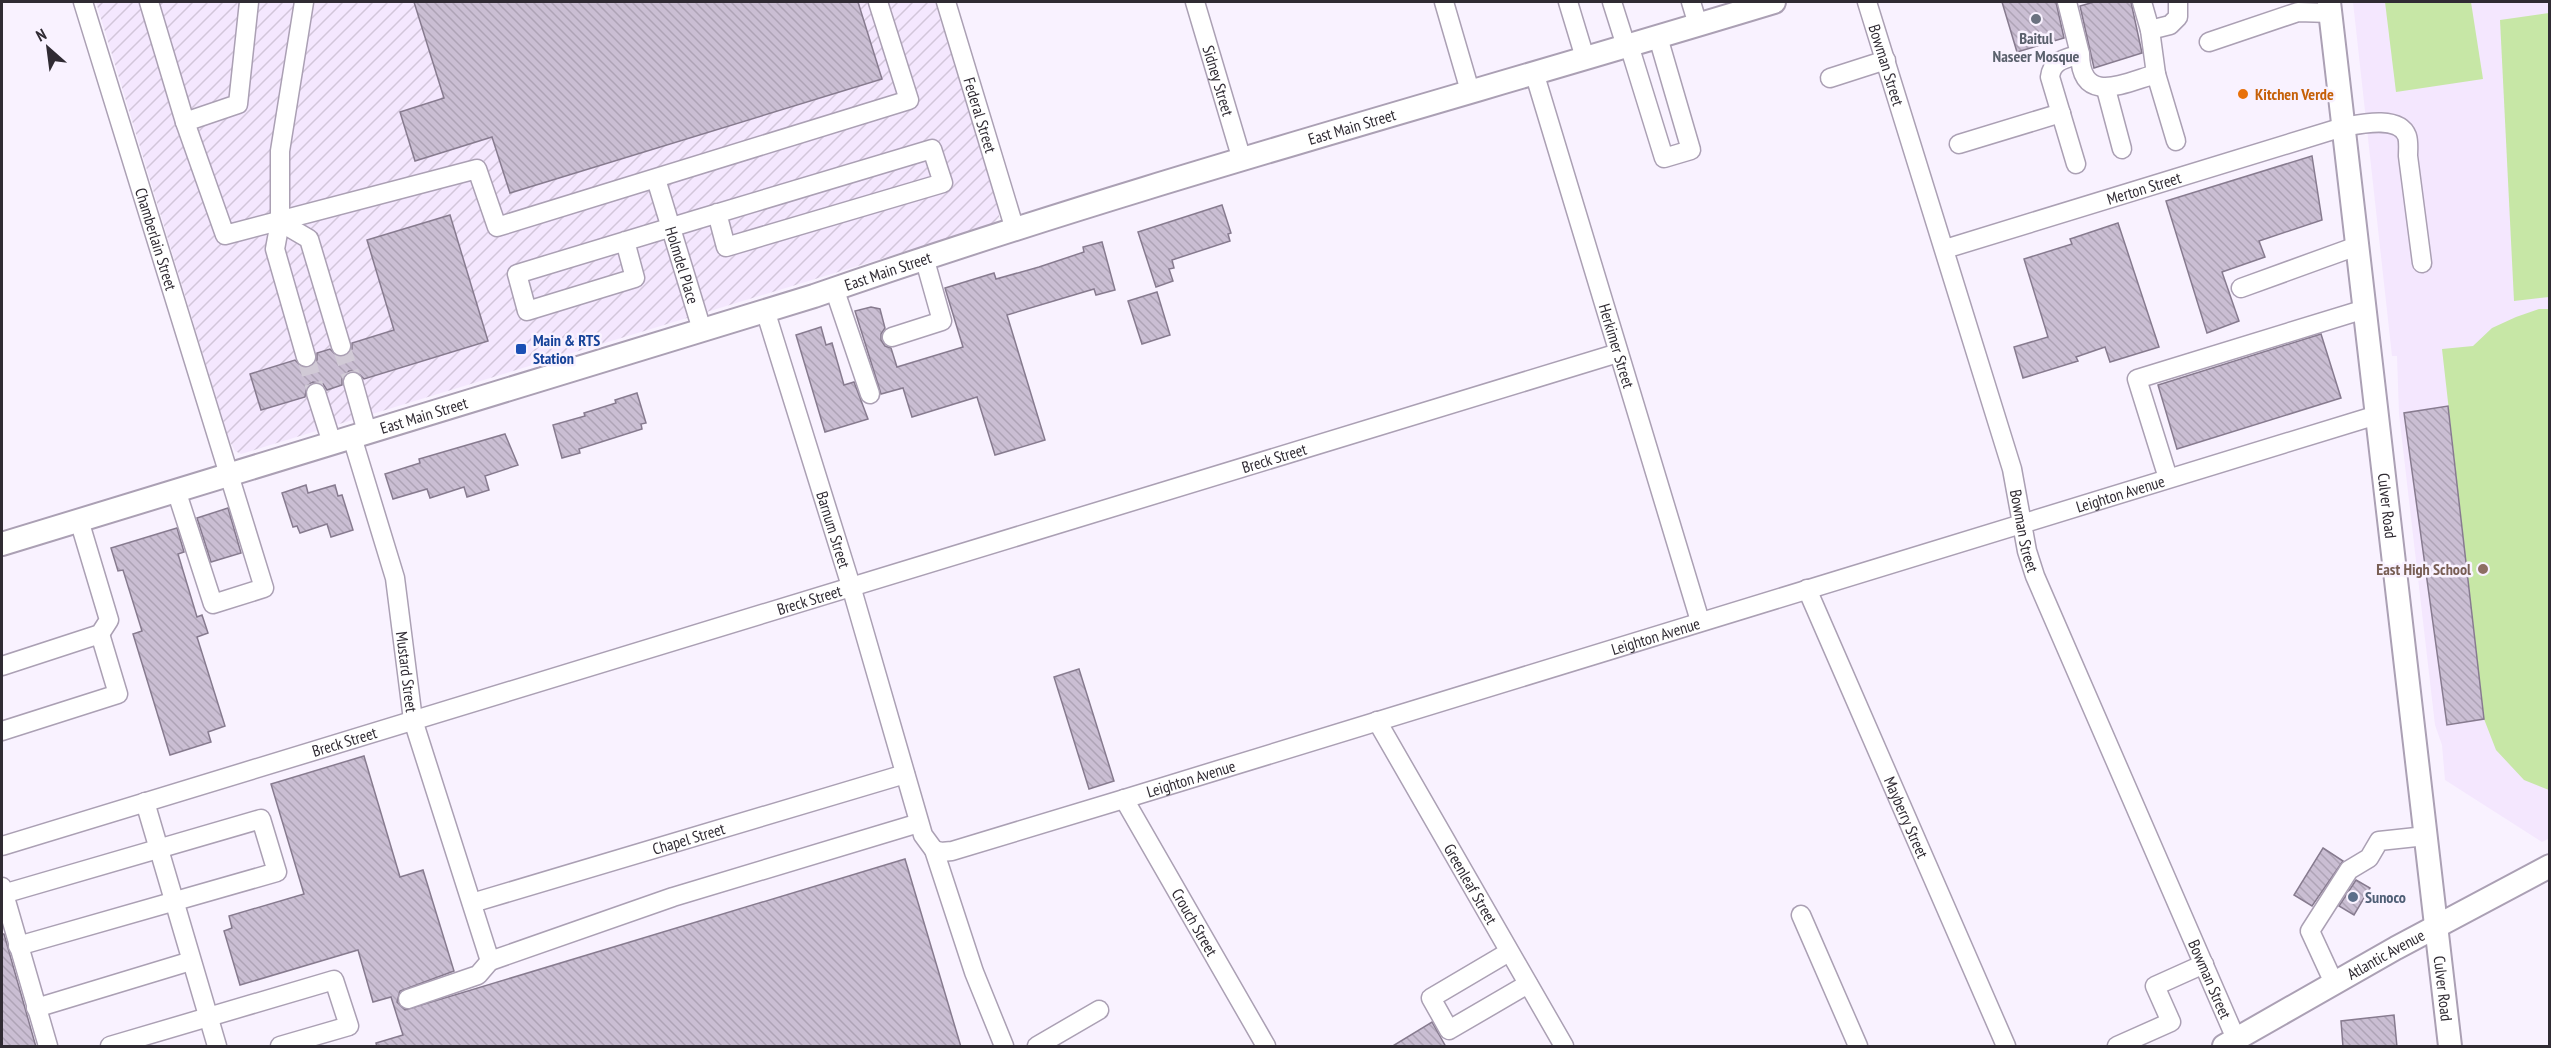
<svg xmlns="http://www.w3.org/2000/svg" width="2551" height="1048" font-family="'PT Sans Narrow',sans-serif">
<defs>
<pattern id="industrial-furrows" width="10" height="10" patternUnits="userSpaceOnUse" patternTransform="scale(1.5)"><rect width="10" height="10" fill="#f4e7fe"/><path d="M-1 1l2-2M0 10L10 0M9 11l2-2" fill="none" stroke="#d2c6da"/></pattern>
<pattern id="building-back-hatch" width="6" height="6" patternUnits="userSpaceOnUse" patternTransform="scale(1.5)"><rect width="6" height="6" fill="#cabed3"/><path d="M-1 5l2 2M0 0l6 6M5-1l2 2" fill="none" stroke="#aea3b6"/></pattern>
</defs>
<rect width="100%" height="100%" fill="#f9f2ff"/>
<path fill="#f4e7fe" d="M 2353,2 L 2549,2 L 2550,838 L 2542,842 L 2445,780 L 2442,745 L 2435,725 L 2399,414 L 2397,356 L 2392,356 Z"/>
<path fill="url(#industrial-furrows)" d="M 96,2 L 935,2 L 999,210 L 999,217 L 992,225 L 241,454 L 235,451 L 229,440 Z"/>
<g fill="#c7e7a6">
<path d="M 2385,2 L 2471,2 L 2483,79 L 2396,92 Z"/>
<path d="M 2549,13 L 2549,297 L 2514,301 L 2500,20 Z"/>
<path d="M 2539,309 L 2550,309 L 2549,790 L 2524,780 L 2496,750 L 2484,719 L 2442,349 L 2473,346 L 2492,328 L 2516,317 Z"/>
</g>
<g fill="url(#building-back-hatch)" stroke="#877b8f" stroke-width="1.5">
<path d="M 414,2 L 858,2 L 882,79 L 510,193 L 492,137 L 415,161 L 400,112 L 444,98 Z"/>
<path d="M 2002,2 L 2056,2 L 2064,38 L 2017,52 Z"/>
<path d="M 2094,2 L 2131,2 L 2142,53 L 2094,68 L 2080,6 Z"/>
<path d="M 2312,156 L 2322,220 L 2259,241 L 2265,257 L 2222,272 L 2239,321 L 2207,333 L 2166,201 Z"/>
<path d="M 1222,205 L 1231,233 L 1228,234 L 1230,241 L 1172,260 L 1174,268 L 1169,269 L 1173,281 L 1156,287 L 1138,232 Z"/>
<path d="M 450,215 L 488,341 L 364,379 L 356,371 L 349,371 L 342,379 L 342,385 L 327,390 L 323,384 L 313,382 L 307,386 L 305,397 L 261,410 L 250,374 L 295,360 L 303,368 L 310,368 L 317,360 L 317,353 L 330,349 L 338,357 L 345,357 L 352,349 L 352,343 L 394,330 L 367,240 Z"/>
<path d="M 2118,223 L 2159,347 L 2110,362 L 2105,347 L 2076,357 L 2078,361 L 2023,378 L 2014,347 L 2048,337 L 2024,259 L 2072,244 L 2070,239 Z"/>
<path d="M 1102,242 L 1115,290 L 1096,295 L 1094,289 L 1007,315 L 1045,440 L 995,455 L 977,397 L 912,417 L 903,388 L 881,394 L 855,311 L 871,307 L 880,309 L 885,328 L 881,334 L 881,340 L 885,346 L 891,348 L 897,367 L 963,347 L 945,288 L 994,273 L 996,279 L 1039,267 L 1084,252 L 1083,247 Z"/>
<path d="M 1157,292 L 1170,335 L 1142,344 L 1128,301 Z"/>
<path d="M 821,327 L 826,345 L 832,343 L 844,385 L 854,382 L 868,419 L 825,432 L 796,335 Z"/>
<path d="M 2321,334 L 2341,398 L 2177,449 L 2158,385 Z"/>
<path d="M 637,393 L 646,423 L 641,424 L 642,429 L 579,449 L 580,453 L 562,458 L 553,425 L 585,416 L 584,413 L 616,403 L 615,400 Z"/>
<path d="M 2448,406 L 2484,719 L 2447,725 L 2404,413 Z"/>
<path d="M 505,434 L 518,465 L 485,476 L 489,490 L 467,497 L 464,487 L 430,498 L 427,489 L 393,499 L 385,474 L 420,463 L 419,459 Z"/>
<path d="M 306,485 L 308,493 L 335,485 L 338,496 L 342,495 L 353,530 L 331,537 L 327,524 L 300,533 L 297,526 L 293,527 L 282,493 Z"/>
<path d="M 228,508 L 241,553 L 211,562 L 197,518 Z"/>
<path d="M 177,528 L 184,552 L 178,554 L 197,617 L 202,615 L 208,633 L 197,637 L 225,726 L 208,732 L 211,742 L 170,755 L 133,634 L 142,631 L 123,570 L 118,571 L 111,548 Z"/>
<path d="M 1079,669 L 1114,781 L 1089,789 L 1054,677 Z"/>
<path d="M 364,756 L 400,877 L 423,870 L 454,971 L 400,991 L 397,1002 L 405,1010 L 905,859 L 961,1047 L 377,1047 L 376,1043 L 403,1035 L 391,997 L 373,1002 L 358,950 L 240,985 L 224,931 L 232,928 L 229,916 L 304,894 L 271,784 Z"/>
<path d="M 2323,848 L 2343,861 L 2312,906 L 2294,895 Z"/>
<path d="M 2356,880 L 2370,888 L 2354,915 L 2339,906 Z"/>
<path d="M 2,934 L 4,934 L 36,1047 L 2,1047 Z"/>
<path d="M 2394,1015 L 2397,1047 L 2343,1047 L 2341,1021 Z"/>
<path d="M 1432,1022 L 1446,1047 L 1391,1047 Z"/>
</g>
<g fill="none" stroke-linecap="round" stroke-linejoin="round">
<g stroke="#d1cad6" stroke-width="18" stroke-dasharray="18 9" stroke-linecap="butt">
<path d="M 341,346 L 353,382"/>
<path d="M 306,357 L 316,393"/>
</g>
<g stroke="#aba0b4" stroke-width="21">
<g id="minor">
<path id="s1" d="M 83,2 L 264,588 L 213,604 L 176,490"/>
<path d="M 149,2 L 185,122 L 225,235 L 477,169 L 497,227 L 909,100 L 878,2"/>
<path d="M 304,2 L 280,151 L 280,222 L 275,249 L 306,357"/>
<path id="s2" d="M 946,2 L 1015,230"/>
<path id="s3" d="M 1195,2 L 1242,160"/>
<path d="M 1444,2 L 1470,91"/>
<path d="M 1568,2 L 1585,58"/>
<path d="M 1612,2 L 1626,46"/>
<path d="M 1691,2 L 1698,25"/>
<path id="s4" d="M 1867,2 L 2012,469 L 2027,551 L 2035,576 L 2236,1039"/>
<path d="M 2067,2 L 2080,54 C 2065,59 2052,60 2050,77 L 2076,164"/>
<path d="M 2150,30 L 2170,25 L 2178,17 L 2178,2"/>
<path d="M 2209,42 L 2298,12 L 2330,13"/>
<path d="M 1629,45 L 1664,158 L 1691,150 L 1658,37"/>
<path d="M 2080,54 C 2081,106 2124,83 2156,74 L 2150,30 L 2142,2"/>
<path id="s5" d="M 1534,72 L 1700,621"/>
<path d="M 2156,74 L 2176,141"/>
<path d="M 1830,78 L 1886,60"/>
<path d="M 2106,89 L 2122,149"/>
<path d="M 185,122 L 238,104 L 249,2"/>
<path d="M 1959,144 L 2061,113"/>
<path id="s6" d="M 656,179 L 702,330"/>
<path d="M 280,222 L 309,239 L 341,346"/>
<path d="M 625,241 L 635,278 L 527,311 L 517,274 C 655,232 794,190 932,149 L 943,183 L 726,247 L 717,213"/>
<path id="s7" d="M 1945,249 L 2343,127 C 2360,124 2399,115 2407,136 C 2409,142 2408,150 2408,156 L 2422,263"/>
<path d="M 834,288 L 870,394"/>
<path d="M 2241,288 L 2357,246"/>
<path id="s8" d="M 765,310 L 851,586 L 923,835 L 934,850 L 974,972 L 1004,1046"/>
<path d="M 892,337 L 942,321 L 924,257"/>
<path d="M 353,382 L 367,432"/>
<path d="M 316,393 L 332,443"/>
<path id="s9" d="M 352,437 L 395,578 L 413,720 L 490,961 L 673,897 L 919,823"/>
<path d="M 2168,478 L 2137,379 L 2365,309"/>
<path id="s10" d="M 1807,589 L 2006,1046"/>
<path d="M 2,666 L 100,634 L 109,620 L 79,520"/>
<path id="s11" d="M 1377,721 L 1564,1046"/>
<path d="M 2,731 L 118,694 L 100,634"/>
<path id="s12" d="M 1124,799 L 1266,1046"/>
<path d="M 145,802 L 217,1046"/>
<path id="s13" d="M 2,846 L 1618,353"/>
<path id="s14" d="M 934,850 L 941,852 L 952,851 L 1124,799 L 2377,415"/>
<path d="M 2,887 L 48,1046"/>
<path d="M 3,894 L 261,819 L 277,872 L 18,946"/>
<path id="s15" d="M 472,903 L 905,774"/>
<path d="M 1801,915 L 1858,1046"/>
<path d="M 1509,952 L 1431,998 L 1449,1030 L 1528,984"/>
<path d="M 2334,983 L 2310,931 L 2349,870 L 2369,858 L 2379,841 L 2426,836"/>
<path d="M 408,999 L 478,975 L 490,961"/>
<path d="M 36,1008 L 191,961"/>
<path d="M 110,1046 L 334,980 L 349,1026 L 280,1046"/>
<path d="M 1037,1046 L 1099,1010"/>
<path d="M 2117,1046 L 2171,1022 L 2155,986 L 2204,964"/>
</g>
</g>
<g stroke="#aba0b4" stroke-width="26">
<g id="major">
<path id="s16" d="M 2329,2 L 2450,1046"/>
<path id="s17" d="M 2,544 L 814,296 C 1130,186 1454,99 1774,2"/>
<path id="s18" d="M 2224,1046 L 2396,948 L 2550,866"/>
</g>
</g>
<use href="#minor" stroke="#fff" stroke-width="18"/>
<use href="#major" stroke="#fff" stroke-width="22"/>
</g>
<circle fill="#6b7280" stroke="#f9f2ff" stroke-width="2" cx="2036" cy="19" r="6"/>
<circle fill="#e8710a" stroke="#f9f2ff" stroke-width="2" cx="2243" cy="94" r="6"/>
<rect fill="#1a4fb4" stroke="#f9f2ff" stroke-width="2" x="515" y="343" width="12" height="12" rx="3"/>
<circle fill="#8d6e63" stroke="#f9f2ff" stroke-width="2" cx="2483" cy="569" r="6"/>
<circle fill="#5c6f8a" stroke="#f9f2ff" stroke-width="2" cx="2353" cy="897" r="6"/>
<g text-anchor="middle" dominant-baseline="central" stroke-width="5" stroke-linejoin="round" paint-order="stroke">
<g font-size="16" font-weight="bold" fill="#5b616d" stroke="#f9f2ff">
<text x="2036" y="38">Baitul<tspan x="2036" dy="18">Naseer Mosque</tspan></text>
</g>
<g font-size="16" fill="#302b33" stroke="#f9f2ff">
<text stroke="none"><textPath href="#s4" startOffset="66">Bowman Street</textPath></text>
<text stroke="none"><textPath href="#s3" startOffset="82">Sidney Street</textPath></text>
<text stroke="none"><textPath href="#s2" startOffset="118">Federal Street</textPath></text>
<text stroke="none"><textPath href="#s17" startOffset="1413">East Main Street</textPath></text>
<text stroke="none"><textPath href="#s7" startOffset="208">Merton Street</textPath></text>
<text stroke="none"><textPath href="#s1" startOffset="248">Chamberlain Street</textPath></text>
<text stroke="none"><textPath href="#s6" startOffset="90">Holmdel Place</textPath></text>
<text stroke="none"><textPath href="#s17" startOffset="927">East Main Street</textPath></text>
<text stroke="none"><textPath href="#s5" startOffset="286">Herkimer Street</textPath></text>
<text stroke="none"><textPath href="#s17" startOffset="441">East Main Street</textPath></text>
<text stroke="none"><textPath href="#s13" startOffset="1330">Breck Street</textPath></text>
<text stroke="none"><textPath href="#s14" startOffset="1240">Leighton Avenue</textPath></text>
<text stroke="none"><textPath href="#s16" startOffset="507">Culver Road</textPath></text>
<text stroke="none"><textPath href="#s8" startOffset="230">Barnum Street</textPath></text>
<text stroke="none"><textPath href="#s4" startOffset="552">Bowman Street</textPath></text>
<text stroke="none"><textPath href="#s13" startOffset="844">Breck Street</textPath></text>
<text stroke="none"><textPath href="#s14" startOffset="754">Leighton Avenue</textPath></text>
<text stroke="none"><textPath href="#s9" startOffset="242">Mustard Street</textPath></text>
<text stroke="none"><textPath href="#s13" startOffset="358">Breck Street</textPath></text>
<text stroke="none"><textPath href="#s14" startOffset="268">Leighton Avenue</textPath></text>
<text stroke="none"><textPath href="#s10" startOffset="249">Mayberry Street</textPath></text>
<text stroke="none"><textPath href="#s15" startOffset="226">Chapel Street</textPath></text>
<text stroke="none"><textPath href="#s11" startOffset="188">Greenleaf Street</textPath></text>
<text stroke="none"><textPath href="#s12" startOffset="142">Crouch Street</textPath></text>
<text stroke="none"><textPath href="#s18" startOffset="186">Atlantic Avenue</textPath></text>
<text stroke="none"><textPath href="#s4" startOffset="1038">Bowman Street</textPath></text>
<text stroke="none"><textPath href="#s16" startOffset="993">Culver Road</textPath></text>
</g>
<g font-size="16" font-weight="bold" fill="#c56008" stroke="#f9f2ff" text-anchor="start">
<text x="2255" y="94">Kitchen Verde</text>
</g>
<g font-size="16" font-weight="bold" fill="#164399" stroke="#f9f2ff" text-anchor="start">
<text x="533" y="340">Main &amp; RTS<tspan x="533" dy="18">Station</tspan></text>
</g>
<g font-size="16" font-weight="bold" fill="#785e54" stroke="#f9f2ff" text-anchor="end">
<text x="2471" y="569">East High School</text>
</g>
<g font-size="16" font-weight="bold" fill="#4e5e75" stroke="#f9f2ff" text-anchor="start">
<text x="2365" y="897">Sunoco</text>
</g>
</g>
<rect width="2551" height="1048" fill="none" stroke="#302b33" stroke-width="6"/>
<g transform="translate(48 48) rotate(332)" stroke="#f9f2ff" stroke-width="4.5" paint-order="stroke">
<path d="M0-4.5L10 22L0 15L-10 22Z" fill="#302b33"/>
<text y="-9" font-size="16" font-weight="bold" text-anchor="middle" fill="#302b33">N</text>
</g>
</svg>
